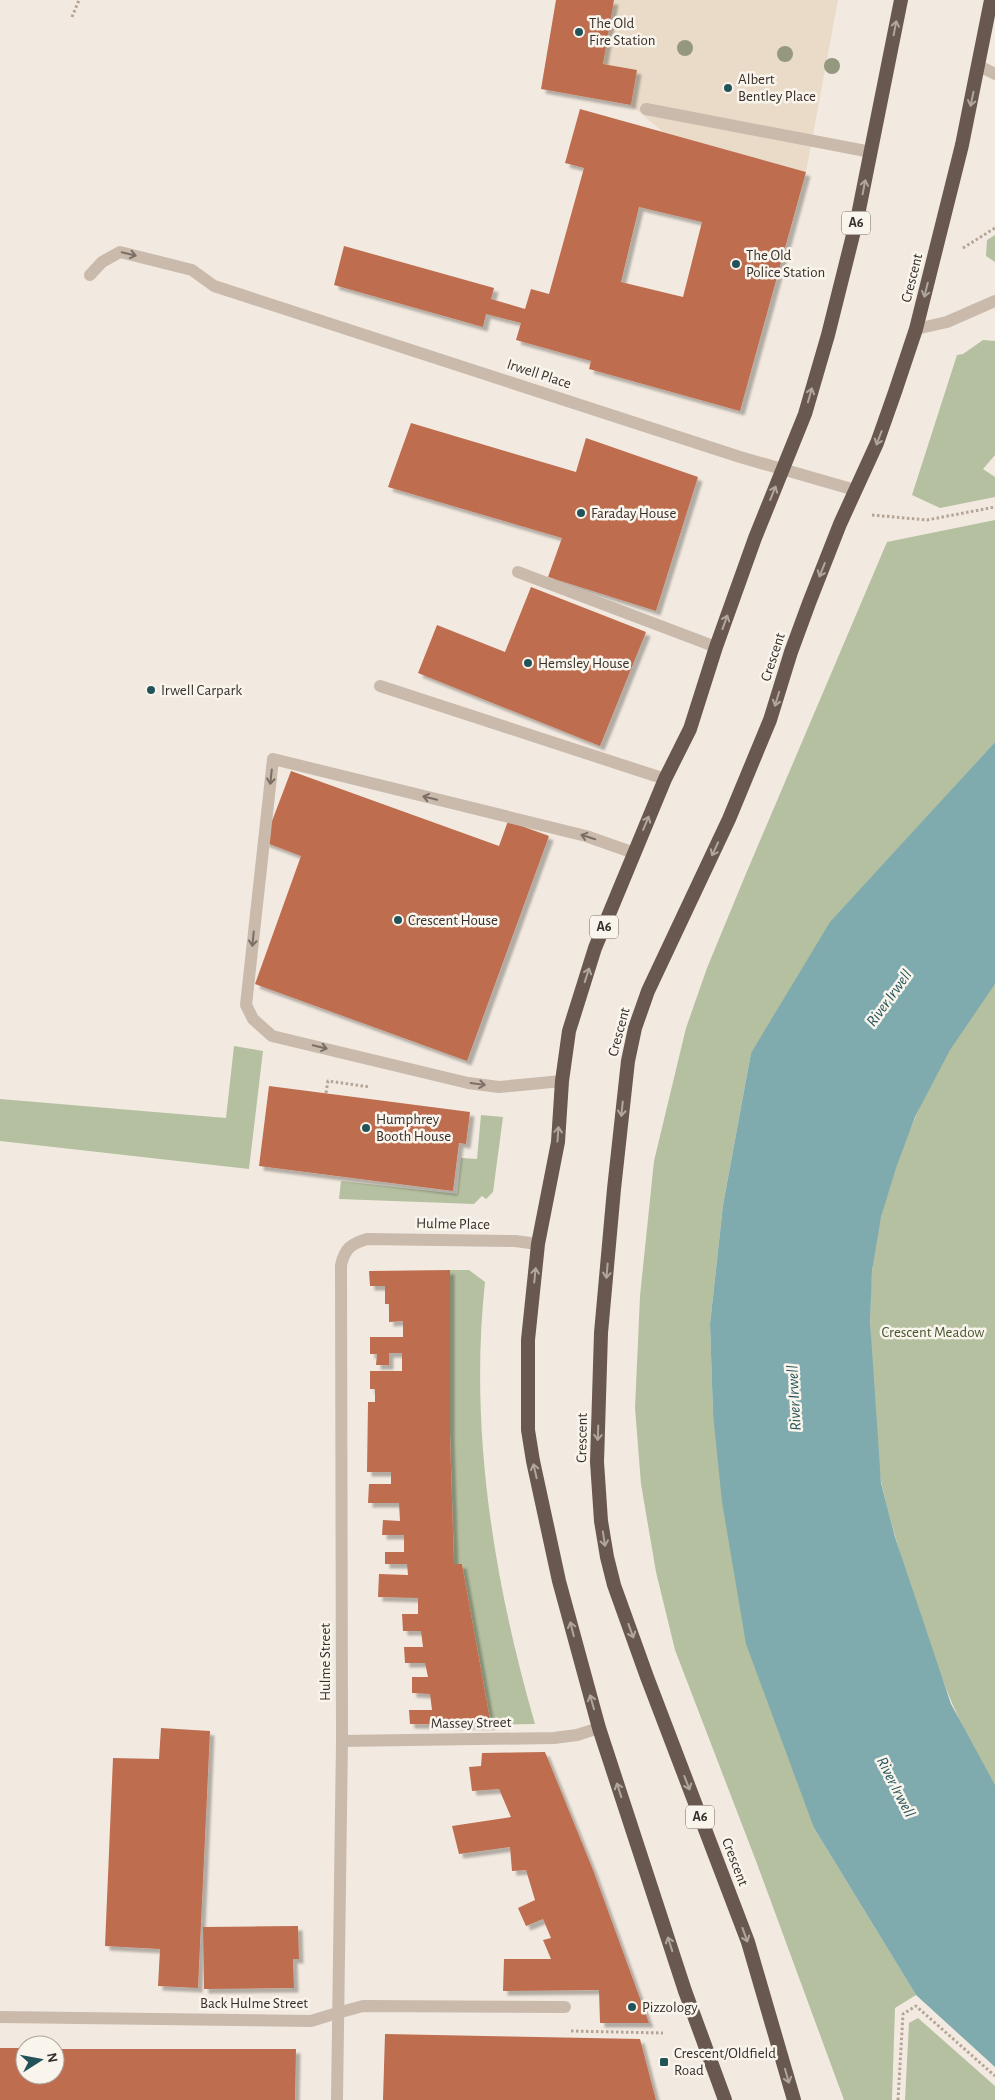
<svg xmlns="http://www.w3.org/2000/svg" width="995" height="2100" font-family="'Alegreya Sans',sans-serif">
<defs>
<filter id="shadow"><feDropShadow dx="4.5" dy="4.5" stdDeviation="1" flood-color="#0004"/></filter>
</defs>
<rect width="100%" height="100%" fill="#f2eae0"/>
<g fill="#b5c0a0">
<path d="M 995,235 L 995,262 L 986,256 L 987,240 Z"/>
<path d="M 983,340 L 995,341 L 995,455 L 983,469 L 995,477 L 995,497 L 940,508 L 912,495 L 957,355 L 963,354 Z"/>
<path d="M 995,520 L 995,742 L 904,842 L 751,1053 L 723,1205 L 710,1324 L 713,1414 L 814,1828 L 916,1995 L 895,2008 L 892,2100 L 844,2100 L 756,1861 L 675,1650 L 656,1572 L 641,1484 L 635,1408 L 640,1296 L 654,1161 L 686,1028 L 707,968 L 745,876 L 887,542 Z"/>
<path d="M 995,984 L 995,1785 C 958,1728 936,1665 915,1601 C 903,1563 891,1525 882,1486 C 877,1461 877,1434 875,1409 C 871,1364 868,1318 872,1272 C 879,1180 936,1055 995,984 Z"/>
<path d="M 234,1046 L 263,1051 L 249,1169 L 0,1141 L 0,1099 L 226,1118 Z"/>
<path d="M 481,1115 L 503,1117 L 493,1192 L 486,1199 L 482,1196 L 474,1204 L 339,1199 L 341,1181 L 457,1194 L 461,1158 L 477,1159 Z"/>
<path d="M 450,1270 L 469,1270 L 485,1282 C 469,1430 494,1582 535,1724 L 491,1725 L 462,1564 L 454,1564 L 450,1436 Z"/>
<path d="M 918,2018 L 995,2086 L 995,2100 L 905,2100 L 909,2023 Z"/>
</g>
<path fill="#e9dbc8" d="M 614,0 L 838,0 L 806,172 L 663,132 L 631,105 L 637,70 L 603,64 Z"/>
<path fill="#80abae" d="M 995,742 L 995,984 L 950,1050 L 915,1117 L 896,1168 L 881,1217 L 872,1271 L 870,1321 L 881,1483 L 895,1537 L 951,1704 L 995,1785 L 995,2067 L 916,1995 L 814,1828 L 746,1644 L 722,1502 L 713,1414 L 710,1324 L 723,1205 L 751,1053 L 830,922 Z"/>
<g fill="#bf6d50" fill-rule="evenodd" filter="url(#shadow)">
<path d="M 556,0 L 614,0 L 603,64 L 637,70 L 631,105 L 541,89 Z"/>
<path d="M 580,109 L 806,172 L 740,411 L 589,369 L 591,361 L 516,340 L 521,323 L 486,314 L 483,327 L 334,285 L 344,246 L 494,288 L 491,299 L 525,309 L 531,289 L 549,294 L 584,168 L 565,163 ZM 639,207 L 702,222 L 683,297 L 621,282 Z"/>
<path d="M 411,423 L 576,472 L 586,438 L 698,477 L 656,611 L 548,577 L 562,538 L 388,487 Z"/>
<path d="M 531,587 L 646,632 L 600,746 L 418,673 L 437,625 L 505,652 Z"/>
<path d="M 291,771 L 499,846 L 508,821 L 549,836 L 467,1061 L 255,984 L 301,856 L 264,842 Z"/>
<path d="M 269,1086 L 470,1112 L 466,1144 L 459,1143 L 453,1191 L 259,1166 Z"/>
<path d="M 450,1270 L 450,1436 L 454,1564 L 462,1564 L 491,1725 L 410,1724 L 409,1710 L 432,1710 L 430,1694 L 412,1693 L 412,1677 L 428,1677 L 425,1663 L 405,1663 L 404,1647 L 423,1647 L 421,1631 L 403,1631 L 402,1614 L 418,1614 L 418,1598 L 378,1597 L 379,1574 L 408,1575 L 407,1564 L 385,1564 L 385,1552 L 404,1552 L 404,1535 L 382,1535 L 383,1520 L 400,1521 L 399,1503 L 368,1503 L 369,1484 L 391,1484 L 391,1472 L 367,1472 L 368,1402 L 375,1402 L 375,1389 L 370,1389 L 370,1371 L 402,1371 L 402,1353 L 389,1353 L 389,1365 L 376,1365 L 377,1354 L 370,1354 L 370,1337 L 403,1337 L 403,1321 L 389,1322 L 389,1304 L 385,1304 L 385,1286 L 370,1286 L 369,1271 Z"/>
<path d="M 161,1728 L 210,1731 L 198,1988 L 158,1986 L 160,1949 L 105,1946 L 113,1758 L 159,1759 Z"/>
<path d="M 545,1752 L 593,1870 L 649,2023 L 600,2023 L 599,1990 L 503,1991 L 504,1959 L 551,1959 L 543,1940 L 551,1938 L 543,1919 L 526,1926 L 518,1908 L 535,1900 L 526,1870 L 512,1871 L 510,1847 L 459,1854 L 452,1826 L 511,1817 L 499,1789 L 472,1791 L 469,1767 L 481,1766 L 482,1753 Z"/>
<path d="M 298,1926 L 299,1959 L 293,1959 L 294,1988 L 204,1989 L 203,1927 Z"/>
<path d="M 385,2034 L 640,2039 L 656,2100 L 383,2100 Z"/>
<path d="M 0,2048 L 25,2048 L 25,2075 L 55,2075 L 55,2049 L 296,2049 L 295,2100 L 0,2100 Z"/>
</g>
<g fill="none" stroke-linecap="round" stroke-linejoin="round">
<g stroke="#b5a496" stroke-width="3" stroke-dasharray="2.5 2.5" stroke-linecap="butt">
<path d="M 72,17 L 79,0"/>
<path d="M 963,248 L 995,228"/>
<path d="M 872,515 L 927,520 L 995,507"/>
<path d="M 326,1093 L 328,1081 L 370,1087"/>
<path d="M 571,2031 L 663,2033"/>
<path d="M 898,2100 L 903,2014 L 916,2006 L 995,2076"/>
</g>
<g stroke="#cabaac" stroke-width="12">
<path d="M 979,66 L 995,74"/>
<path d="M 646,109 L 871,152"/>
<path d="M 90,275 L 102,262 L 120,252 L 192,270 L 214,286 L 740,457 L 855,490"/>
<path d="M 916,329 L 947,322 L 995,301"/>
<path d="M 518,572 L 716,647"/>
<path d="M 380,686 L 665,779"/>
<path d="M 562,1081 L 499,1087 L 468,1083 L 272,1036 L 253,1019 L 246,1005 L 273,759 L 586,836 L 634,853"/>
<path d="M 337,2013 L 363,2006 L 565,2007"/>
</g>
<g stroke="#cabaac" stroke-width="12">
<path d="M 342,1741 L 554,1738 L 577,1735 L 599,1728"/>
<path d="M 0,2017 L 311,2021 L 337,2013"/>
<path d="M 337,2100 L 342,1741 L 341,1265 C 345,1248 351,1244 367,1239 L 515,1241 L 538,1244"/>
</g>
<g stroke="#685850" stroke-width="14">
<path d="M 725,2100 L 685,1991 L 599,1728 L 559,1581 L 533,1461 L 528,1430 L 528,1340 L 538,1244 L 558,1142 L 562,1081 L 569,1031 L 595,948 L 665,779 L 690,729 L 716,647 L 755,538 L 805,414 L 828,335 L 858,215 L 901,0"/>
<path d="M 794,2100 L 748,1942 L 647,1677 L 614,1585 L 607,1557 L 601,1521 L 597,1462 L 601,1333 L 614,1189 L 628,1061 L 635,1028 L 648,991 L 729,819 L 770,720 L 791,652 L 809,603 L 840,524 L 877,443 L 895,392 L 916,329 L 962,145 L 991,0"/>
</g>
</g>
<g fill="#94987f">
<circle cx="685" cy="48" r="8"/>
<circle cx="785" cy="54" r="8"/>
<circle cx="832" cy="66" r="8"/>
</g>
<defs><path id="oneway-shaft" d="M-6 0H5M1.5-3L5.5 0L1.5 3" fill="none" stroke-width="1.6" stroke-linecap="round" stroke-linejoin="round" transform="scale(1.25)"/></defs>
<g stroke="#b0a69e">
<use href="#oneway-shaft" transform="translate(895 28) rotate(-79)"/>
<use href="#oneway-shaft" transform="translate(972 99) rotate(102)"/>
<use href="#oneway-shaft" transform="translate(864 187) rotate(-79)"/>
<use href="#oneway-shaft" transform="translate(926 290) rotate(104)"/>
<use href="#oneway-shaft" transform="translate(810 395) rotate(-74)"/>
<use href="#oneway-shaft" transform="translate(879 438) rotate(111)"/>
<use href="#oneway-shaft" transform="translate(773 493) rotate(-68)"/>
<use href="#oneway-shaft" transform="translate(822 570) rotate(112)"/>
<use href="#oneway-shaft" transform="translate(725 622) rotate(-70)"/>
<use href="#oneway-shaft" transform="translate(777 699) rotate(107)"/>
<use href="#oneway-shaft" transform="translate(646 823) rotate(-67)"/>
<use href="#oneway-shaft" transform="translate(715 849) rotate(115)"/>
<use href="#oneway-shaft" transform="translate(587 975) rotate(-72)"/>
<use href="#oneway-shaft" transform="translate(622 1109) rotate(96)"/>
<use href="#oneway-shaft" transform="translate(558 1134) rotate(-86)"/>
<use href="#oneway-shaft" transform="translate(607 1271) rotate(95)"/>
<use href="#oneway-shaft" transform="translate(535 1275) rotate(-84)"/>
<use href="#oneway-shaft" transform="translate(598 1433) rotate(92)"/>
<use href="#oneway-shaft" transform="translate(535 1471) rotate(-103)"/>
<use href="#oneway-shaft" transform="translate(604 1539) rotate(81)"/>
<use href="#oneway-shaft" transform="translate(572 1629) rotate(-104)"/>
<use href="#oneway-shaft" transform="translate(631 1631) rotate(70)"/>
<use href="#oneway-shaft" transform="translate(592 1702) rotate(-106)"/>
<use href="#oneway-shaft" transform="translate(687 1783) rotate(69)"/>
<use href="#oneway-shaft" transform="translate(619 1790) rotate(-108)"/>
<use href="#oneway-shaft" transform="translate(745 1935) rotate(70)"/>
<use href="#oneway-shaft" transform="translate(670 1944) rotate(-108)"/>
<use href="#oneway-shaft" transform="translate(787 2076) rotate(74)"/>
</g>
<g stroke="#7a6e65">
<use href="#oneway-shaft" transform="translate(129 254) rotate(14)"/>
<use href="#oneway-shaft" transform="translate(271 777) rotate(96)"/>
<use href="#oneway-shaft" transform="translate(430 798) rotate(-166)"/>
<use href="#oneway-shaft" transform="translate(588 837) rotate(-162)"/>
<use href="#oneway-shaft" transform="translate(253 939) rotate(96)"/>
<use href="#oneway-shaft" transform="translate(320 1047) rotate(13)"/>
<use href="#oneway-shaft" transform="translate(478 1084) rotate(8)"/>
</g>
<g fill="#225358" stroke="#f9f4ec" stroke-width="2">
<circle cx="579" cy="32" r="5"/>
<circle cx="728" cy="88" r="5"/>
<circle cx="736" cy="264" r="5"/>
<circle cx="581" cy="513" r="5"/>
<circle cx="528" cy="663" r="5"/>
<circle cx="151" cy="690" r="5"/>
<circle cx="398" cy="920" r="5"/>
<circle cx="366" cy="1128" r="5"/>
<circle cx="632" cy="2007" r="5"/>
<rect x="659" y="2057" width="10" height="10" rx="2.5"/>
</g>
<g text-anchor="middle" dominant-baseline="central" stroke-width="5" stroke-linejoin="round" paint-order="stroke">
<g fill="#f9f4ec" stroke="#726a65" stroke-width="1">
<rect x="842" y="211.5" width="28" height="23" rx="4"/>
<rect x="590" y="915.5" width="28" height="23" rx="4"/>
<rect x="686" y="1805.5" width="28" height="23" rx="4"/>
</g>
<g font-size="14" font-weight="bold" fill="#382f2b">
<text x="856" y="223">A6</text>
<text x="604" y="927">A6</text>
<text x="700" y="1817">A6</text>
</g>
<g font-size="15" fill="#382f2b" stroke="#f9f4ec" text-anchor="start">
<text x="589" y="23">The Old<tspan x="589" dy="17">Fire Station</tspan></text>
<text x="738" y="79">Albert<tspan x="738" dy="17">Bentley Place</tspan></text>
<text x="746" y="255">The Old<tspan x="746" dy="17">Police Station</tspan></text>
<text x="591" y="513">Faraday House</text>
<text x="538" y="663">Hemsley House</text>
<text x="161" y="690">Irwell Carpark</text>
<text x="408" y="920">Crescent House</text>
<text x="376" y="1119">Humphrey<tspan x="376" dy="17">Booth House</tspan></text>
<text x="642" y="2007">Pizzology</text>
<text x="674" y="2053">Crescent/Oldfield<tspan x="674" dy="17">Road</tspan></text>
</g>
<g font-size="15" fill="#382f2b" stroke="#f9f4ec">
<text transform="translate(912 278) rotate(-76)">Crescent</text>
<text transform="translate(539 374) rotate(18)">Irwell Place</text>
<text transform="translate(773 657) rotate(-72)">Crescent</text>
<text transform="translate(619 1032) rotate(-75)">Crescent</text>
<text transform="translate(453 1224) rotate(1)">Hulme Place</text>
<text transform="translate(582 1438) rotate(-89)">Crescent</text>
<text transform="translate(325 1662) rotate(-90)">Hulme Street</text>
<text transform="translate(471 1723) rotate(-1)">Massey Street</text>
<text transform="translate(735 1862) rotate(69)">Crescent</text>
<text x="254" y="2003">Back Hulme Street</text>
</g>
<g font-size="15" fill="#475530" stroke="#f9f4ec">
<text x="933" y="1332">Crescent Meadow</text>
</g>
<g font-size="16" font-style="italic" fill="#225358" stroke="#f9f4ec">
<text transform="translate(889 998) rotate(-54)">River Irwell</text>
<text transform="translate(794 1398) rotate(-93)">River Irwell</text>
<text transform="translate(896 1787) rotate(63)">River Irwell</text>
</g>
</g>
<g transform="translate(40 2060) rotate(79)"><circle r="24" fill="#f9f4ec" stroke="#aca59f"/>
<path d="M0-4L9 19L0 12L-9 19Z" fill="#225358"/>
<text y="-8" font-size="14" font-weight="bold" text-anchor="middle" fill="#382f2b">N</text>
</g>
</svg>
